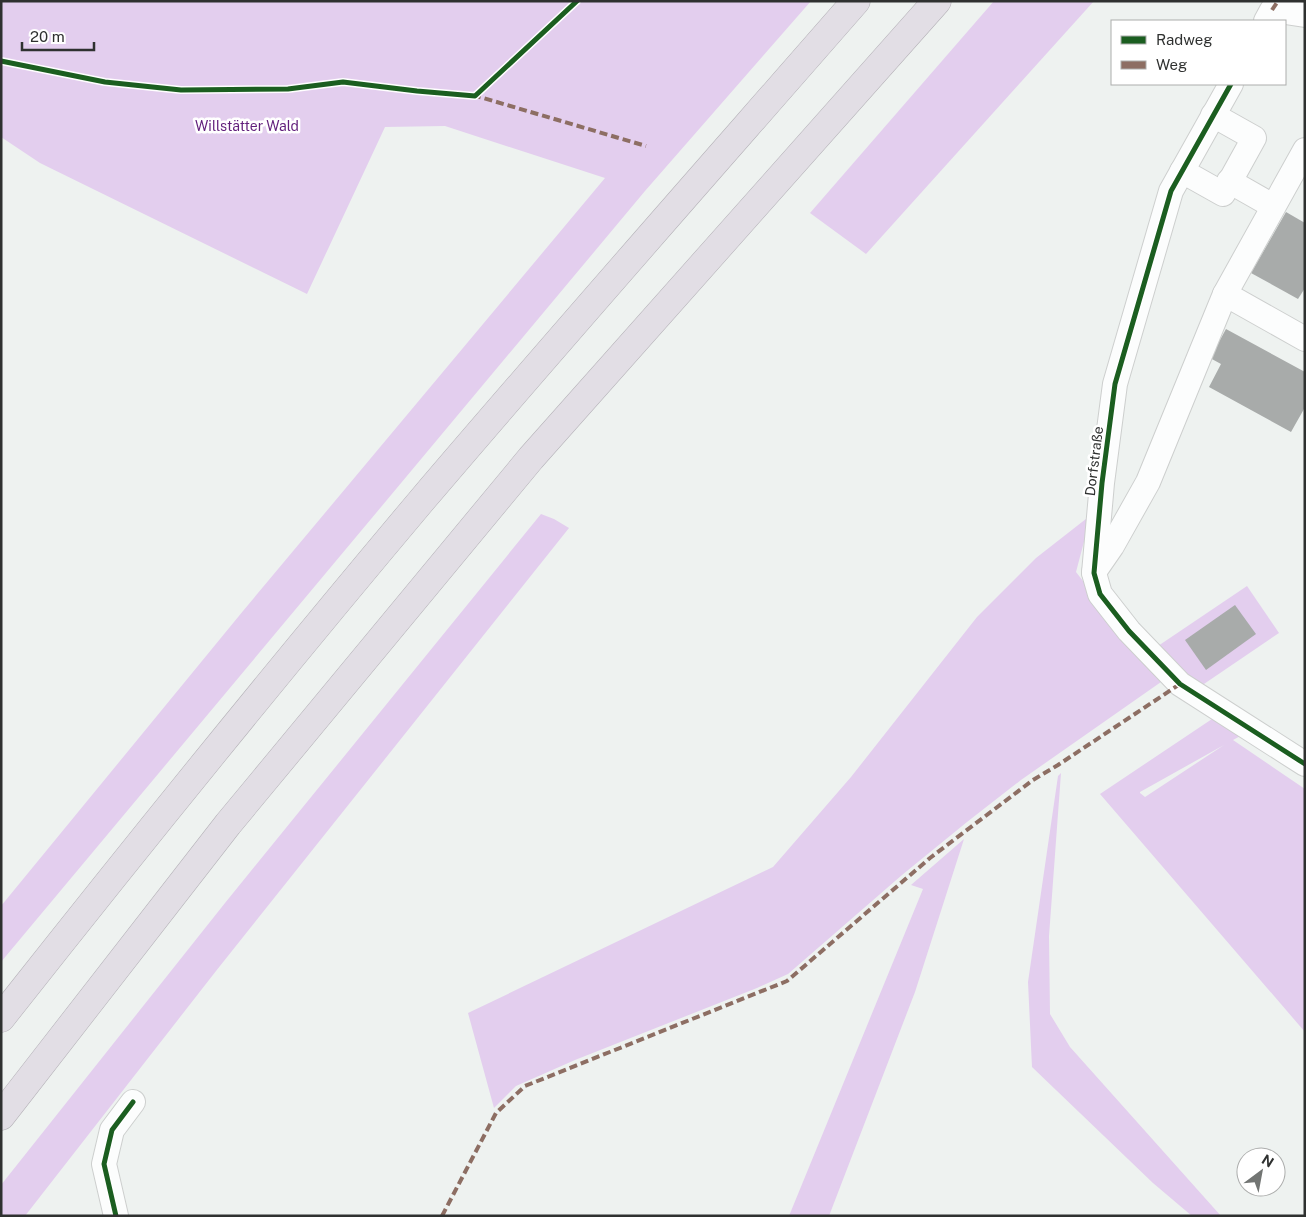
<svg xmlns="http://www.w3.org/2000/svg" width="1306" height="1217" font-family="'Public Sans',sans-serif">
<rect width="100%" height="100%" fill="#eef2f0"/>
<g fill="#e3ceee" fill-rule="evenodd">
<path d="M 1,1 L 811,1 L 645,191 L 1,962 L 1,906 L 243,611 L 605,178 L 445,126 L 385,127 L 307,294 L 40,163 L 1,137 Z"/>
<path d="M 994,1 L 1094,1 L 866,254 L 810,213 Z"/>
<path d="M 541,514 L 554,519 L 569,528 L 216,971 L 25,1216 L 1,1216 L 1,1185 L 225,903 Z"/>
<path d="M 1091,515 L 1076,572 L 1161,682 L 1021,780 L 967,822 L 902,875 L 788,974 L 757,988 L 575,1060 L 516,1086 L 494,1108 L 468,1013 L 773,867 L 851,777 L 977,617 L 1036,558 Z"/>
<path d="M 1247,586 L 1279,633 L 1201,686 L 1176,665 L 1158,646 Z"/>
<path d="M 1215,717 L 1244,734 L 1233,740 L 1305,789 L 1305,1032 L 1100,794 ZM 1224,745 L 1145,797 L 1140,793 L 1140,792 Z"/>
<path d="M 1061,773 L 1049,936 L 1050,1014 L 1070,1047 L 1221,1216 L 1192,1216 L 1153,1183 L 1032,1067 L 1028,982 L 1058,776 Z"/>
<path d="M 964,839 L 915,992 L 829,1216 L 789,1216 L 923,889 L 911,885 Z"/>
</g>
<g fill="#a8abaa">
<path d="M 1286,212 L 1305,223 L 1305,288 L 1298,299 L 1251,273 Z"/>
<path d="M 1226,329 L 1305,372 L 1305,409 L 1304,409 L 1291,432 L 1209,387 L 1221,364 L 1210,358 Z"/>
<path d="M 1235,605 L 1256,634 L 1206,670 L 1185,640 Z"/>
</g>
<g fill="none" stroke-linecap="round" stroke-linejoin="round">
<g stroke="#cdcfce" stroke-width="26">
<g id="minor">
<path d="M 1266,21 L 1272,10 L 1305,15"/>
<path d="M 1231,84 L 1171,191 L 1115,384 L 1102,483 L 1094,573 L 1100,594 L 1129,631 L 1180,684 L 1305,764"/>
<path d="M 1182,171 L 1223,194 L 1254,138 L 1213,115"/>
<path d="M 1229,181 L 1273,206"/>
<path d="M 1225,294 L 1305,339"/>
<path d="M 1094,572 L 1112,546 L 1148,482 L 1225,294 L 1305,150"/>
<path d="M 116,1216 L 104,1164 L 112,1130 L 133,1102"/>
</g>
</g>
<g stroke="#b4b1b7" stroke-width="29">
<g id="highway">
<path d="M 1,1018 C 139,843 279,670 422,500 C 565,332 711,167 856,1"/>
<path d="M 1,1116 L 228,824 L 531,458 L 937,1"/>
</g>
</g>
<use href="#minor" stroke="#fcfdfd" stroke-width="24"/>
<use href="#highway" stroke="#e2dee5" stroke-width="28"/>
<g stroke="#8d6e63" stroke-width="4" stroke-dasharray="8 4" stroke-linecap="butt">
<path d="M 1272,10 L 1278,1"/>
<path d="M 473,95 L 646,146"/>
<path d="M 442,1216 L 496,1113 L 525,1086 L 787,981 L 930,858 L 1033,780 L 1058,765 L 1180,684"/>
</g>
<g stroke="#fff" stroke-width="8">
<g id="cycleway">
<path d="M 1,61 L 105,82 L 181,90 L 288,89 L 343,82 L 417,91 L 475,96 L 577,1"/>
<path d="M 1231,84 L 1171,191 L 1115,384 L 1102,483 L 1094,573 L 1100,594 L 1129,631 L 1180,684 L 1305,764"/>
<path d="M 116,1216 L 104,1164 L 112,1130 L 133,1102"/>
</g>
</g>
<use href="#cycleway" stroke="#1b5e20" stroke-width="5"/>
</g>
<g text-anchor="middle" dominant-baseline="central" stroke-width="5" stroke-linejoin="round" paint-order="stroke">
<g font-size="14" fill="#611e7b" stroke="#fff">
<text x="247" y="126">Willstätter Wald</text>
</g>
<g font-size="14" fill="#2f3130" stroke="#fff">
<text transform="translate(1094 461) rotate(-83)">Dorfstraße</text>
</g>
</g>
<rect width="1306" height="1217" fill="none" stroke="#2f3130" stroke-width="5"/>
<rect x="1111" y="20" width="175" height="65" fill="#ffffff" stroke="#acadac"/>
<rect x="1121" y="36" width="25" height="8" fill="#1b5e20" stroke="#acadac"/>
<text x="1156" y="45" font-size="15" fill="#2f3130">Radweg</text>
<rect x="1121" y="61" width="25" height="8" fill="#8d6e63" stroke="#acadac"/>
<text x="1156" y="70" font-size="15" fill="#2f3130">Weg</text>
<g transform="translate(1261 1172) rotate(32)"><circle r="24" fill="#ffffff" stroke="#acadac"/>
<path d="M0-4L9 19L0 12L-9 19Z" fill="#727573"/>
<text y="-8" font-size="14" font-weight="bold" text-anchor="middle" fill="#2f3130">N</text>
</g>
<path d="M22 42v8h72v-8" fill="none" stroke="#2f3130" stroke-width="2.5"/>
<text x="30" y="42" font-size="15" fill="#2f3130" stroke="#ffffff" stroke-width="4" paint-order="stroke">20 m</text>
</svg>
